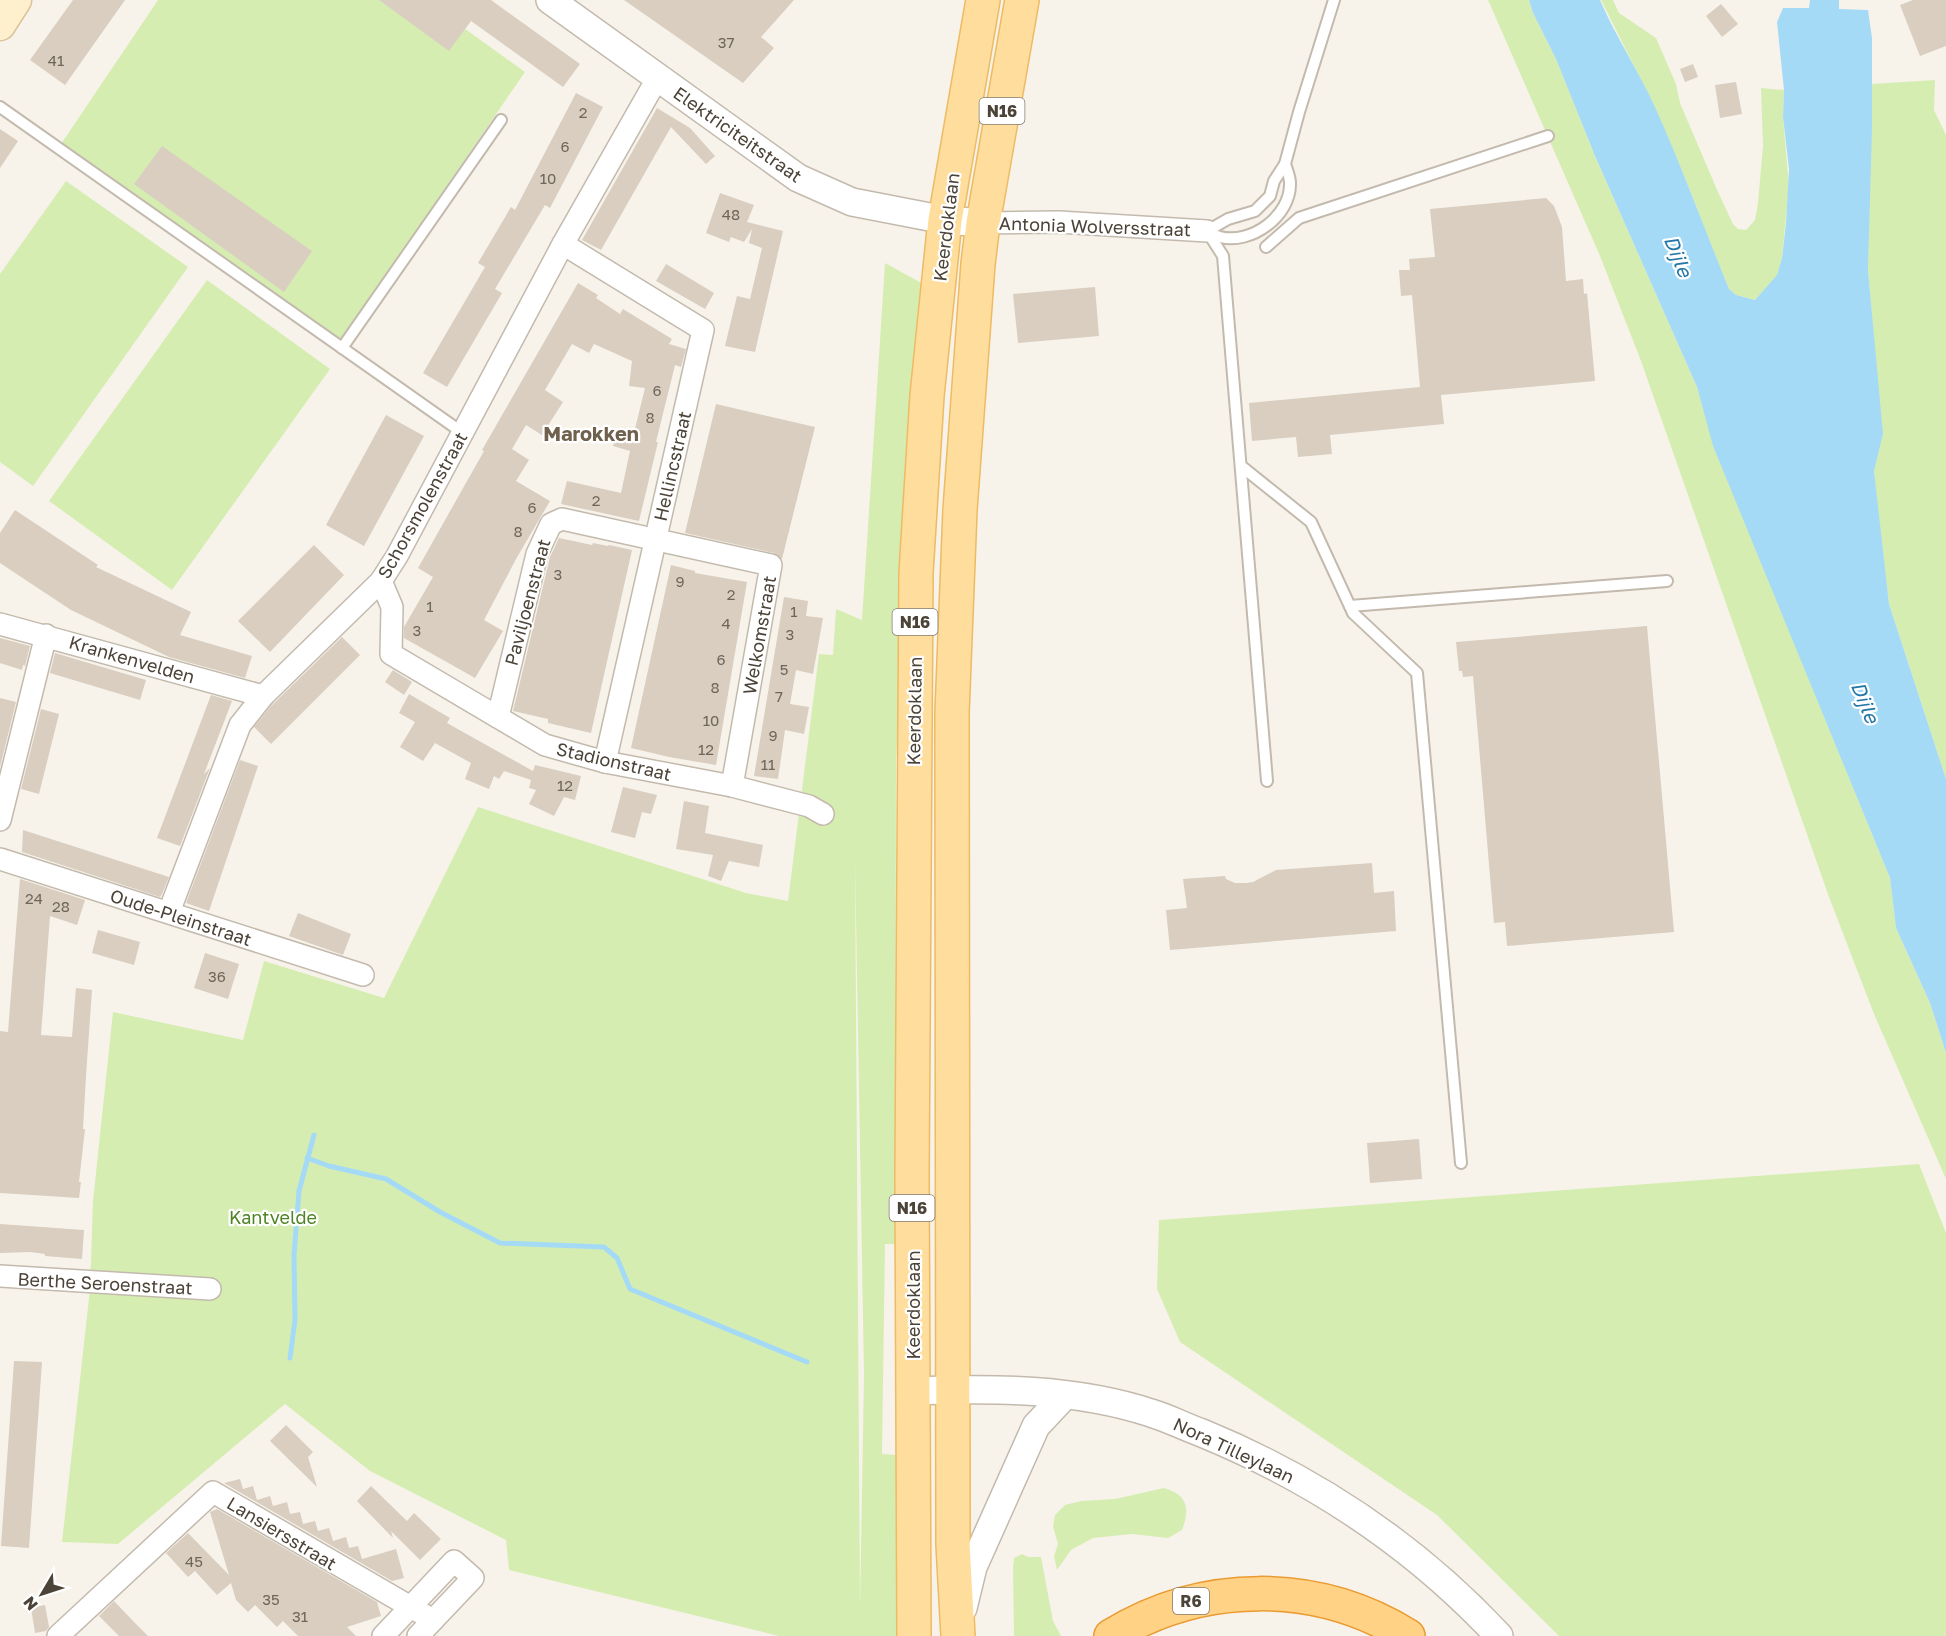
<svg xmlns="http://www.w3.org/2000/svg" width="1946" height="1636" font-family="'Golos Text',sans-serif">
<rect width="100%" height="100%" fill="#f7f3eb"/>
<g fill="#d6edb2" fill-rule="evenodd">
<path d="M 158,0 L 425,0 L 525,72 L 341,340 L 61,144 Z"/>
<path d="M 1488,0 L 1529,0 L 1533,13 L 1556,59 L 1595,156 L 1697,387 L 1714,446 L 1890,878 L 1896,928 L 1930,1003 L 1946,1053 L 1946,1179 L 1874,1014 L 1829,897 L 1641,361 L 1600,256 Z"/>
<path d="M 1601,0 L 1613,0 L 1619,13 L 1656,38 L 1676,84 L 1680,103 L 1718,192 L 1733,224 L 1738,229 L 1746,230 L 1755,220 L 1758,203 L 1763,146 L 1761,88 L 1784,90 L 1783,117 L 1789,186 L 1782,258 L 1777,276 L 1755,300 L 1736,295 L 1729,289 L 1709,241 L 1691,193 L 1655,108 Z"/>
<path d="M 1935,80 L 1934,110 L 1946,135 L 1946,779 L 1889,604 L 1876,498 L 1874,469 L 1882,438 L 1868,270 L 1871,84 Z"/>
<path d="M 66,181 L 188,267 L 33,486 L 0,462 L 0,274 Z"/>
<path d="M 885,263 L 925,285 L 896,759 L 895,1244 L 885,1244 L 882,1454 L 897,1455 L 896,1636 L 779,1636 L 509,1570 L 506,1540 L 370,1471 L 285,1404 L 118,1544 L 62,1542 L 90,1289 L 93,1201 L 113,1012 L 243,1040 L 264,961 L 384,998 L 478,807 L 746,893 L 788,901 L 819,654 L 833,655 L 836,609 L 862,620 ZM 855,860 L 864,1375 L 860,1607 L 860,1606 Z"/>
<path d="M 207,280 L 330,369 L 172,590 L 49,501 Z"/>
<path d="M 1919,1164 L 1946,1233 L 1946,1636 L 1559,1636 L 1437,1515 L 1180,1342 L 1157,1289 L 1159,1220 Z"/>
<path d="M 1164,1488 C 1188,1495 1190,1509 1182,1530 L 1168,1538 L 1132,1534 L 1093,1538 L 1071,1550 L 1057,1570 L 1054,1556 L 1058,1544 L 1053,1526 L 1055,1515 L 1065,1505 L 1081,1501 L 1115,1499 Z"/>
<path d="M 1022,1554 L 1028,1557 L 1041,1557 L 1053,1621 L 1061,1636 L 1014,1636 L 1013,1567 L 1014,1558 Z"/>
</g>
<path fill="#a5daf6" d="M 1529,0 L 1600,0 C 1616,37 1638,70 1655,107 C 1682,167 1704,228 1729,289 L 1736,295 L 1755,300 L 1777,275 L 1782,258 L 1786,223 L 1789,169 L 1783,117 L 1784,90 L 1777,22 L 1783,8 L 1809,8 L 1810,0 L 1839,0 L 1839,9 L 1868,10 L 1872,38 L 1872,129 L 1868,270 L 1883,434 L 1874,471 L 1889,604 L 1946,779 L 1946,1053 L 1930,1003 L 1896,928 L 1890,878 L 1713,446 L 1697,387 L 1595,156 L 1556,59 L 1533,13 Z"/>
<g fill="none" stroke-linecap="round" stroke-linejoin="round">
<g stroke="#a5daf6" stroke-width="5">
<path d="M 307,1158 L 329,1166 L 386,1179 L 440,1212 L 500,1243 L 604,1247 L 617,1258 L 630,1289 L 807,1362"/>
<path d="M 290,1358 L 295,1320 L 294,1255 L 299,1191 L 314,1135"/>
</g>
</g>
<g fill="#d9cec0">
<path d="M 73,0 L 125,0 L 65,85 L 30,60 Z"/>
<path d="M 379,0 L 491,0 L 580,64 L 563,87 L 471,21 L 449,51 Z"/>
<path d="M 624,0 L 794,0 L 761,37 L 774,48 L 743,83 Z"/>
<path d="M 1913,0 L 1946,0 L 1946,46 L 1920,56 L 1900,5 Z"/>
<path d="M 1721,4 L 1738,24 L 1722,37 L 1706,16 Z"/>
<path d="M 1693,64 L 1698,77 L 1685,82 L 1680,69 Z"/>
<path d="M 1736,82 L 1742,114 L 1720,118 L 1715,85 Z"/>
<path d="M 576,93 L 603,107 L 550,208 L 545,205 L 495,289 L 502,293 L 447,387 L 423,373 L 485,267 L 478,263 L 511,207 L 515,210 Z"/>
<path d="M 657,108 L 690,128 L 715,156 L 706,164 L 671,127 L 601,250 L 582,240 Z"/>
<path d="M 0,129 L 18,141 L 0,168 Z"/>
<path d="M 162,146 L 312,251 L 284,292 L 134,184 Z"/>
<path d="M 720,193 L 754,205 L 747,222 L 783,231 L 755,352 L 725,346 L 737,296 L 750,299 L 762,248 L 749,243 L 752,229 L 744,242 L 731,237 L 729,242 L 706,233 Z"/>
<path d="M 1546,198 L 1554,206 L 1562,227 L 1566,281 L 1583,279 L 1584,294 L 1587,293 L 1595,381 L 1441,395 L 1444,424 L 1330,435 L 1332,454 L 1298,457 L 1296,437 L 1252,441 L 1249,403 L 1420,387 L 1412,295 L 1401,296 L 1399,270 L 1410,270 L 1409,259 L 1435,257 L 1430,209 Z"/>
<path d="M 666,264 L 714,293 L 705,309 L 656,281 Z"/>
<path d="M 578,283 L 598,295 L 596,298 L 620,314 L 623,309 L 672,339 L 669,344 L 686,349 L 681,367 L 675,365 L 656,442 L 658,442 L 639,521 L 561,504 L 567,481 L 621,493 L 630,451 L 613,446 L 616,433 L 633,437 L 645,388 L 629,386 L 632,361 L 594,344 L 589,353 L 572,344 L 545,390 L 563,402 L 542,435 L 526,425 L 512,449 L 529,460 L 516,481 L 550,501 L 516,559 L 484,620 L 503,631 L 475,678 L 404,638 L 404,627 L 433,577 L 418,568 L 484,451 L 482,450 Z"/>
<path d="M 1095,287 L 1099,336 L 1018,343 L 1013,294 Z"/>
<path d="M 716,404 L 815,427 L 782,559 L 774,553 L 685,533 Z"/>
<path d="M 386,415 L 424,436 L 364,546 L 326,525 Z"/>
<path d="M 15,510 L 98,565 L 96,567 L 191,612 L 180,635 L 252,656 L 245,678 L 169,657 L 71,610 L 0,563 L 0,533 Z"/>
<path d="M 559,538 L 592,545 L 593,543 L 608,546 L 609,545 L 632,550 L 591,733 L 548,723 L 548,719 L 513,711 L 550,557 Z"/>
<path d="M 314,545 L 344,575 L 270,652 L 238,621 Z"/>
<path d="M 671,565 L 695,571 L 695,573 L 747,582 L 716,765 L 669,757 L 631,748 Z"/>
<path d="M 784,597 L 808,601 L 806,616 L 823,618 L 813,674 L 796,670 L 790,704 L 809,707 L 804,734 L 785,730 L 778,779 L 754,776 Z"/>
<path d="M 1647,626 L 1674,932 L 1507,946 L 1505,922 L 1494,923 L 1473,676 L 1463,677 L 1462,671 L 1459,671 L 1456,642 Z"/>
<path d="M 342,637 L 360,655 L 271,744 L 254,727 L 270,707 Z"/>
<path d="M 0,638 L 30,646 L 25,666 L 23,665 L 22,670 L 0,663 Z"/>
<path d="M 55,653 L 146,680 L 140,700 L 50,673 Z"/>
<path d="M 393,670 L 412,682 L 404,695 L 385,682 Z"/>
<path d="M 409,694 L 450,718 L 447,723 L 533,771 L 535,765 L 581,776 L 575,800 L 564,797 L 554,816 L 529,804 L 536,790 L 529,788 L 531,780 L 504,771 L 499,779 L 494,776 L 489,789 L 465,779 L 471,763 L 435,743 L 423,761 L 400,747 L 415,722 L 399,713 Z"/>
<path d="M 211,695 L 232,701 L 204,774 L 210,768 L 180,846 L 157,838 Z"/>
<path d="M 0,698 L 16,702 L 0,767 Z"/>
<path d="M 41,709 L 59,714 L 39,794 L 21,789 Z"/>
<path d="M 240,760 L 258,766 L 209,911 L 186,903 Z"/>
<path d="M 623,787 L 657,795 L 651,814 L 642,812 L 635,838 L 611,832 Z"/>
<path d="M 684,801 L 709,806 L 705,833 L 763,845 L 759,867 L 729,861 L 721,881 L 708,876 L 713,855 L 676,849 Z"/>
<path d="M 23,830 L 169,877 L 162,894 L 160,897 L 22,852 Z"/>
<path d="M 1372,863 L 1374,893 L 1394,891 L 1396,931 L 1170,950 L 1166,910 L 1187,908 L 1183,879 L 1225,876 L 1226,879 L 1235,883 L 1246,883 L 1253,882 L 1276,870 Z"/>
<path d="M 20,879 L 85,900 L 77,925 L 50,916 L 41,1035 L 72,1037 L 76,988 L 92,990 L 86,1076 L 83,1129 L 85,1129 L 79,1182 L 81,1182 L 79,1198 L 0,1193 L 0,1031 L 8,1032 Z"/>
<path d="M 298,913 L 351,934 L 343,955 L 289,936 Z"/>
<path d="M 98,930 L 140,942 L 134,965 L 92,953 Z"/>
<path d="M 205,953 L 239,964 L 228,999 L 194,988 Z"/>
<path d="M 1419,1139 L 1422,1179 L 1370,1183 L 1367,1143 Z"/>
<path d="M 0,1224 L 84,1230 L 82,1259 L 45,1256 L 45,1254 L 30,1252 L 0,1253 Z"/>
<path d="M 14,1361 L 42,1362 L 29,1548 L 1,1546 Z"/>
<path d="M 286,1425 L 313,1452 L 308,1457 L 317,1487 L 270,1441 Z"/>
<path d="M 240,1479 L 243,1489 L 253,1486 L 257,1500 L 270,1496 L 273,1506 L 287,1502 L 290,1514 L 300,1512 L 303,1524 L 315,1521 L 318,1531 L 329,1528 L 333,1541 L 346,1537 L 349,1548 L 358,1546 L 362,1559 L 396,1549 L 404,1578 L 392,1581 L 224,1483 Z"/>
<path d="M 371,1486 L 407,1521 L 414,1513 L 441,1539 L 420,1560 L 391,1531 L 393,1538 L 357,1501 Z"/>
<path d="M 217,1509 L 377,1602 L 381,1616 L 347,1627 L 356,1636 L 298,1636 L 283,1621 L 277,1627 L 255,1605 L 248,1612 L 236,1600 L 231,1583 L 217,1595 L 195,1571 L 188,1577 L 166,1553 L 188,1533 L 229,1575 L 210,1512 Z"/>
<path d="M 114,1601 L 135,1623 L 148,1636 L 119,1636 L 99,1616 Z"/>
<path d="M 45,1605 L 49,1627 L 46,1631 L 35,1633 L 31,1608 Z"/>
</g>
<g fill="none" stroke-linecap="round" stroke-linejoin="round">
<g stroke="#c3baad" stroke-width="14">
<g id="service">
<path d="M 0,107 L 463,433"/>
<path d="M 1207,231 L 1223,256 L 1267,781"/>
<path d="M 1207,231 L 1228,219 L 1255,211 L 1270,196 L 1274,181 L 1285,164 L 1299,112 L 1334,0"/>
<path d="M 1207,231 C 1211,233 1215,236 1220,237 C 1251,245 1291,216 1290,183 C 1290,177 1287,170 1285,164"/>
<path d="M 1266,247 L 1299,218 L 1548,136"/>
<path d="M 342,348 L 501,120"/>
<path d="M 1241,466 L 1311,522 L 1353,613 L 1417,673 L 1461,1163"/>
<path d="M 1350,606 L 1667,581"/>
</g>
</g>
<g stroke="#c3baad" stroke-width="24">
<g id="minor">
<path d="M 983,223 L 1059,222 L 1207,231"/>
<path d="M 563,244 L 703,330 L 605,762"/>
<path d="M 381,581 L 392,607 L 391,654 L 545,745 L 605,762 L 732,786 L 809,806 L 823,814"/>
<path d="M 0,624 L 263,696"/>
<path d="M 498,717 L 537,554 L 551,524 L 562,519 L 771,565 L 732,786"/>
<path d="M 0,820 L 46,635"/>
<path d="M 0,859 L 363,975"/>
<path d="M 169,912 L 240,725 L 263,696 L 381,581 L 397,556 L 563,244 L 658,77"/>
<path d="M 0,1276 L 210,1289"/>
<path d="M 58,1636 L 213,1492 L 433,1620"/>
<path d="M 383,1636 L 454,1561 L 473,1578 L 418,1636"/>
</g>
</g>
<g stroke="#c3baad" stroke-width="30">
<g id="tertiary">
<path d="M 550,0 L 798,178 L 852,202 L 945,220 L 983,223"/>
<path d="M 913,1391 C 993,1388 1075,1388 1151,1413 C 1168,1418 1185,1427 1202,1433 C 1314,1479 1416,1547 1499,1636"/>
<path d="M 963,1608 L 973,1567 L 1036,1426 L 1065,1395"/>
</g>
</g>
<g stroke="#dac498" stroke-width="33">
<path id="secondary" d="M 0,25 L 16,0"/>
</g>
<g stroke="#edbb63" stroke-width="36">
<g id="primary">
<path d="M 914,1636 L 912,1176 L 916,573 L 927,396 L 945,220 L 983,0"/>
<path d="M 958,1636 L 953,1544 L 952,713 L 960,510 L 978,264 L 983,223 L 1022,0"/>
</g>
</g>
<g stroke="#ea9b32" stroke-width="36">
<path id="trunk" d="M 1111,1636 C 1202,1580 1317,1579 1408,1636"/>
</g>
<use href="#service" stroke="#fff" stroke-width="10"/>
<use href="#minor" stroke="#fff" stroke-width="21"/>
<use href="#tertiary" stroke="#fff" stroke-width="27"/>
<use href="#secondary" stroke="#fff0cd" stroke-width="30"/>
<use href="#primary" stroke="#ffdd9c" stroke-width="33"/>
<use href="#trunk" stroke="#ffd285" stroke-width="33"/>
</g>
<g text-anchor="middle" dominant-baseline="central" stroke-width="4.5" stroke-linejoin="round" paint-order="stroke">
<g font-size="15" fill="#6f665a">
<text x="726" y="42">37</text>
<text x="56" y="60">41</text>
<text x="583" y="112">2</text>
<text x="565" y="146">6</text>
<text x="548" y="178">10</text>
<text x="731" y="214">48</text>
<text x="657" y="390">6</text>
<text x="650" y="417">8</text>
<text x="596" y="500">2</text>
<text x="532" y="507">6</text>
<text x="518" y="531">8</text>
<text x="558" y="574">3</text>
<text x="680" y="581">9</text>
<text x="731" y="594">2</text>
<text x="430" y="606">1</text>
<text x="794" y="611">1</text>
<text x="726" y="623">4</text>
<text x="417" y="630">3</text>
<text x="790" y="634">3</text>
<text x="721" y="659">6</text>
<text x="784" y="669">5</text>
<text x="715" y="687">8</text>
<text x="779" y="696">7</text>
<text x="711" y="720">10</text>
<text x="773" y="735">9</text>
<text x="706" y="749">12</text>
<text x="768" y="764">11</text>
<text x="565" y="785">12</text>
<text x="34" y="898">24</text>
<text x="61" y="906">28</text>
<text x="217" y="976">36</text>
<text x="194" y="1561">45</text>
<text x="271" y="1599">35</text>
<text x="300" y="1616">31</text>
</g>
<g fill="#fff" stroke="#827b74" stroke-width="1.5">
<rect x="979.5" y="98" width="45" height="26" rx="4.5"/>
<rect x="892.5" y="609" width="45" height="26" rx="4.5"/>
<rect x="889.5" y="1195" width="45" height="26" rx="4.5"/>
<rect x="1173" y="1588" width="36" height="26" rx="4.5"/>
</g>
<g font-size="16" font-weight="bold" fill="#4c4338">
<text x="1002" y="111">N16</text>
<text x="915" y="622">N16</text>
<text x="912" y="1208">N16</text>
<text x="1191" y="1601">R6</text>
</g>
<g font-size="18" fill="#4c4338" stroke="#fff">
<text transform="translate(738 134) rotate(35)">Elektriciteitstraat</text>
<text transform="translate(1095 226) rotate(2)">Antonia Wolversstraat</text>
<text transform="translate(946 227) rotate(-83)">Keerdoklaan</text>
<text transform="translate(672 466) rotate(-77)">Hellincstraat</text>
<text transform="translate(422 505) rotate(-61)">Schorsmolenstraat</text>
<text transform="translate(527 602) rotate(-75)">Paviljoenstraat</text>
<text transform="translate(759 635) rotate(-80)">Welkomstraat</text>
<text transform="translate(132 659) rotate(16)">Krankenvelden</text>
<text transform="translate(914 711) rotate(-89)">Keerdoklaan</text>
<text transform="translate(614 761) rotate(13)">Stadionstraat</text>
<text transform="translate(181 917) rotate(18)">Oude-Pleinstraat</text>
<text transform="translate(105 1283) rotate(3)">Berthe Seroenstraat</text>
<text transform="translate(913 1305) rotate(-90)">Keerdoklaan</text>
<text transform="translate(1234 1450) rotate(25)">Nora Tilleylaan</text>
<text transform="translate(282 1533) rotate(31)">Lansiersstraat</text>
</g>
<g font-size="18" fill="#4f8425" stroke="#fff">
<text x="273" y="1217">Kantvelde</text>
</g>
<g font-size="20" font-style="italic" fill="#2478a7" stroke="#fff">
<text transform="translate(1679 256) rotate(68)">Dijle</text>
<text transform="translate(1866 702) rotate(68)">Dijle</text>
</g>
<g font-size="20" font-weight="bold" fill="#70604e" stroke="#fff">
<text x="591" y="433">Marokken</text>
</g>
</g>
<g transform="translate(42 1594) rotate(231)" stroke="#ffffff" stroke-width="4.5" paint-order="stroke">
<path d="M0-4.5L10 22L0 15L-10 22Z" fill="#4c4338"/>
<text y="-9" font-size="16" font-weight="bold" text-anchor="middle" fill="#4c4338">N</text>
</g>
</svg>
